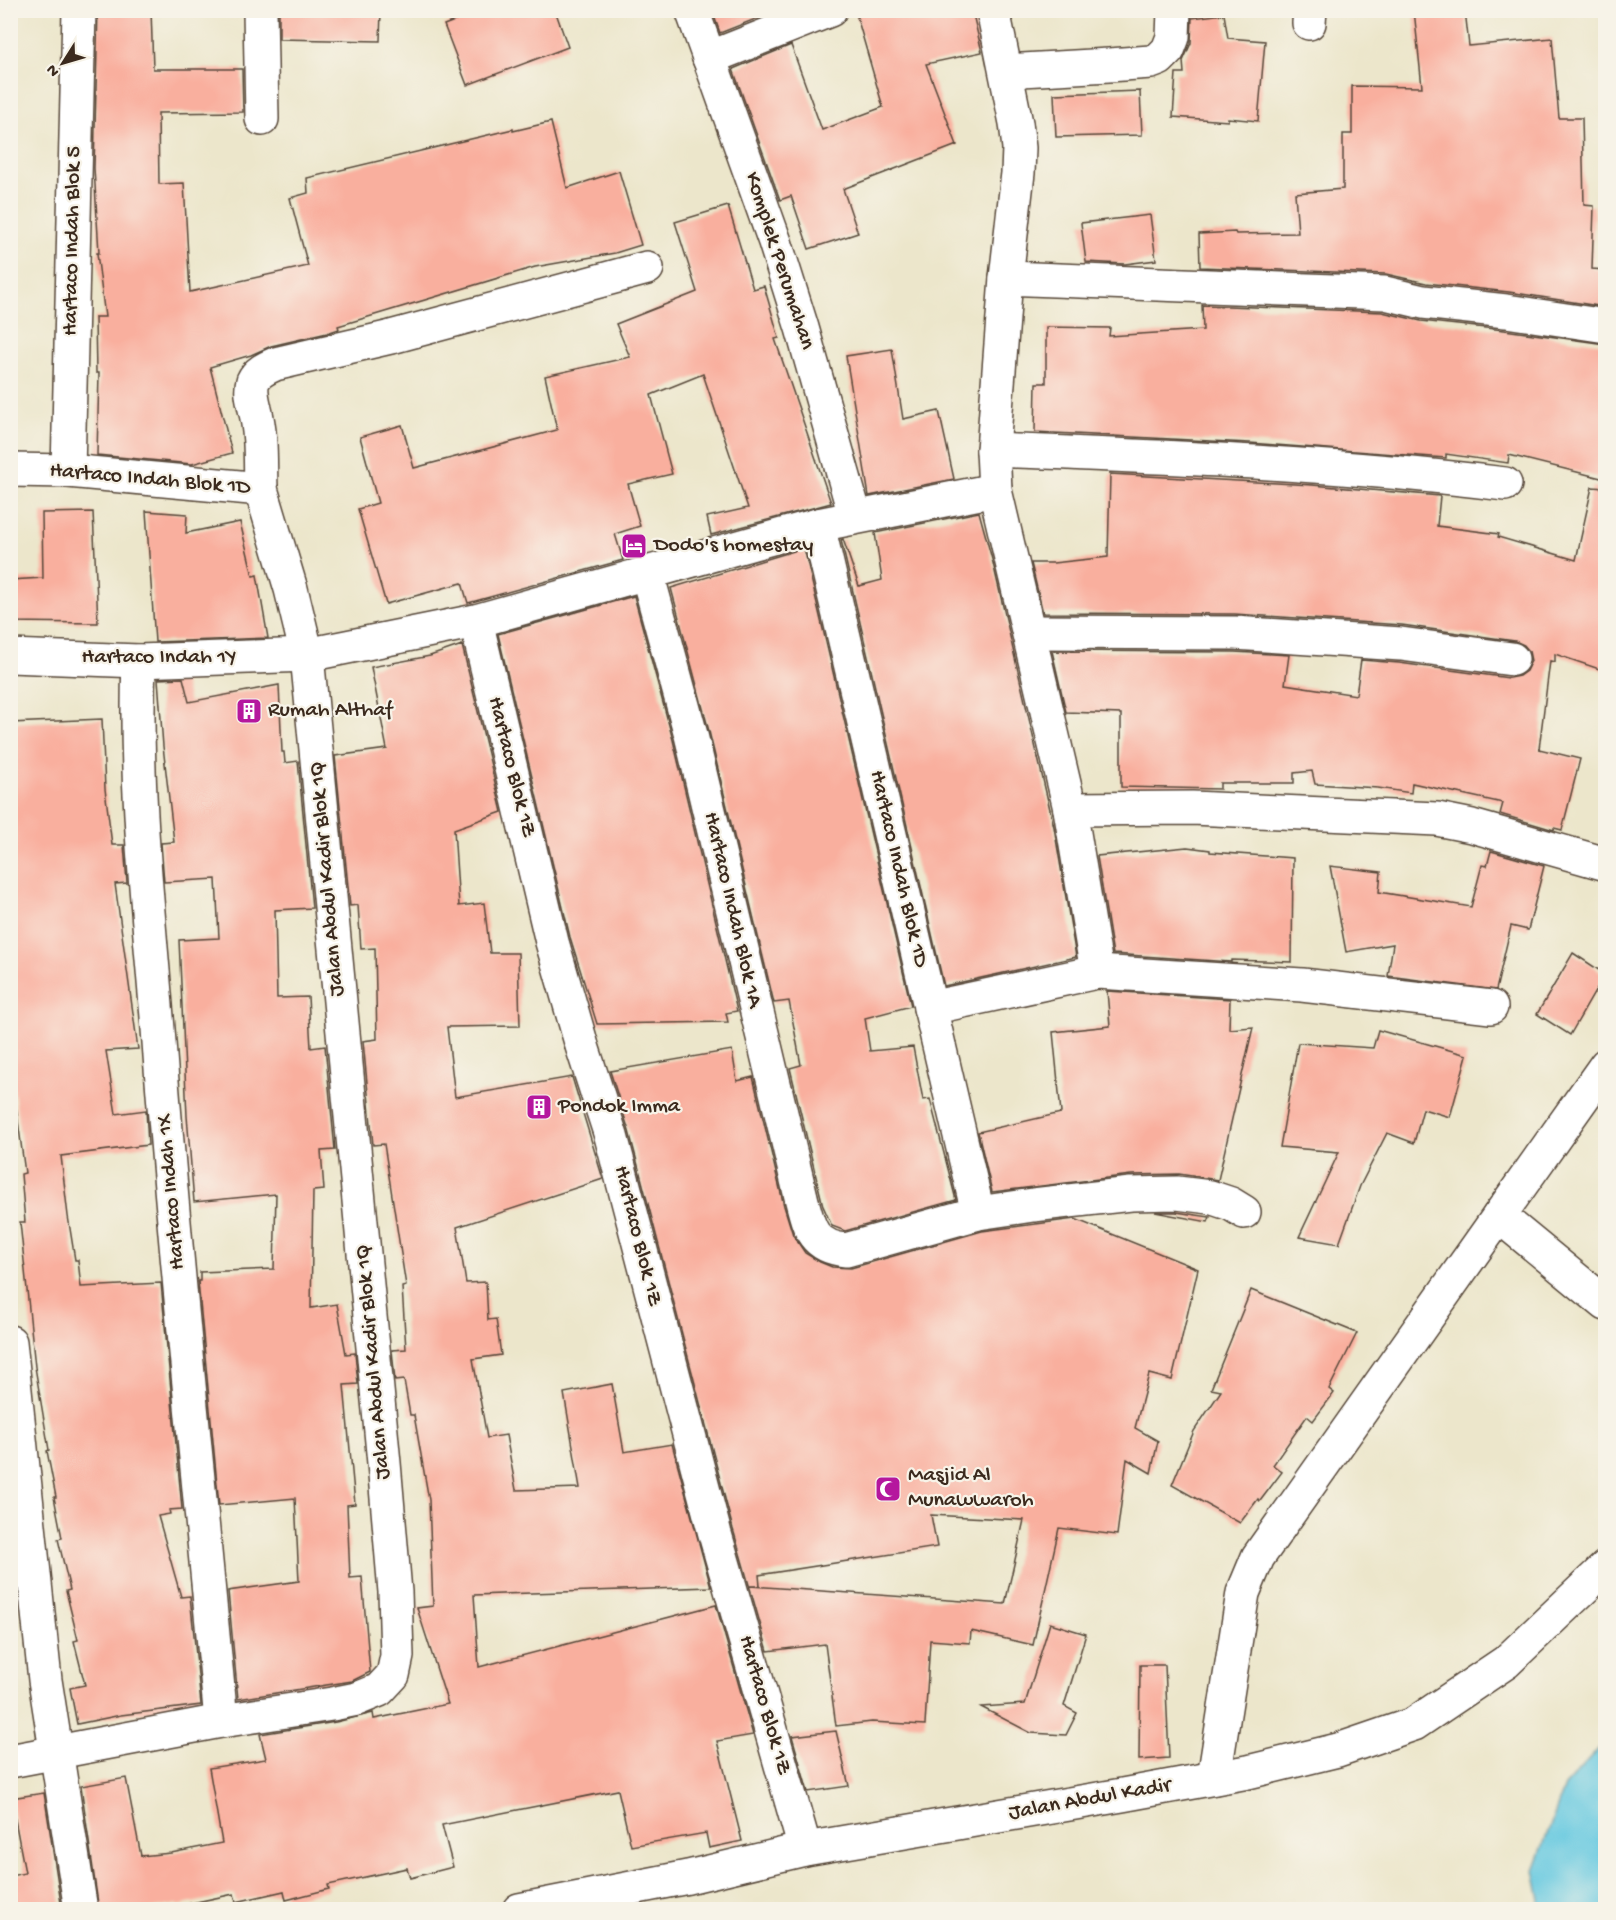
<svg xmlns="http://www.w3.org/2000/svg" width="1616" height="1920" font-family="'Gochi Hand',sans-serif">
<rect width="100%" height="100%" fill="#f7f3e8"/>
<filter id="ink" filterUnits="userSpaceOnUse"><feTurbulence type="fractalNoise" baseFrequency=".0167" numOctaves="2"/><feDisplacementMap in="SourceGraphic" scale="12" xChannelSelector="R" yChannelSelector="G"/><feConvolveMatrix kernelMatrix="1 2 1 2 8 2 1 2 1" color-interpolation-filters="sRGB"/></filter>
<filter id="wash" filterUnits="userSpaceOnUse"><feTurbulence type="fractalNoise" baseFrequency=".008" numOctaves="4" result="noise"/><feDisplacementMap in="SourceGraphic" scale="24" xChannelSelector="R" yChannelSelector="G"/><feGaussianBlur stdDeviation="1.35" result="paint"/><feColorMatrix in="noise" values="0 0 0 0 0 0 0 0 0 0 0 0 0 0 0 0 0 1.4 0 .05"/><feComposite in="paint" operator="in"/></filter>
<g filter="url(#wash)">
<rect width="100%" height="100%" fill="#ece6cb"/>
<path fill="#62c8e0" stroke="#4e797f" stroke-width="1.5" d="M 1605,1742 L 1605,1909 L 1537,1909 L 1540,1900 L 1534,1870 L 1565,1786 Z"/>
<g id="blocks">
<g fill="#f9af9e" fill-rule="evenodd">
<path d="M 98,10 L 151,10 L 153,69 L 242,69 L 243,112 L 158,113 L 159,184 L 184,183 L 190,292 L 308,266 L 290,198 L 308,193 L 307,178 L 513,129 L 513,131 L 551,122 L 567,188 L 619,171 L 641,245 L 615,253 L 535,267 L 338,326 L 339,329 L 327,333 L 271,346 L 251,355 L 210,367 L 232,453 L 192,464 L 97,455 L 99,373 L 96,373 L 95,317 L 105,317 L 97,253 L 99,253 L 94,168 Z"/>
<path d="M 279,10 L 381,10 L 380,41 L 279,39 Z"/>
<path d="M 483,10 L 555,10 L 568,47 L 467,85 L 444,25 Z"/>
<path d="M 712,10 L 778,10 L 720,33 Z"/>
<path d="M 855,10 L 972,10 L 982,52 L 926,64 L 957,145 L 843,189 L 858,233 L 809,249 L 791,196 L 780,200 L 733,69 L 791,45 L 822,130 L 883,107 Z"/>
<path d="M 1414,10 L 1465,10 L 1469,46 L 1552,38 L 1559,118 L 1582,118 L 1584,205 L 1594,206 L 1592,269 L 1605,270 L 1605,307 L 1509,292 L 1426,283 L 1386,274 L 1200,267 L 1199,234 L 1235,232 L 1236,234 L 1298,233 L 1295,193 L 1343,189 L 1343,134 L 1352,134 L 1352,86 L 1422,87 Z"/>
<path d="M 1224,14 L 1228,38 L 1265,41 L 1258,121 L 1228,118 L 1228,121 L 1173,117 L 1176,73 L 1184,73 L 1183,61 L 1191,43 L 1192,18 Z"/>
<path d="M 1140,91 L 1142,135 L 1056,137 L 1054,94 Z"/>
<path d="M 728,206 L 753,289 L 764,286 L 779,338 L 775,339 L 831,503 L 711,535 L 707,517 L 748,508 L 703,374 L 651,395 L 672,474 L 628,484 L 640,526 L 615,534 L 623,560 L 468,603 L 462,583 L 386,604 L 358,509 L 378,503 L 360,437 L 402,425 L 414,468 L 557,430 L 545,376 L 630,357 L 616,324 L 697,292 L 675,222 Z"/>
<path d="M 1150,215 L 1156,260 L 1125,264 L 1086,262 L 1081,223 Z"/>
<path d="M 1202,305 L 1382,312 L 1421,321 L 1504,330 L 1605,344 L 1605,479 L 1509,455 L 1508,463 L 1446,454 L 1446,458 L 1250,443 L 1035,432 L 1036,383 L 1046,383 L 1046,327 L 1110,328 L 1109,336 L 1203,330 Z"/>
<path d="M 892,349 L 903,419 L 939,411 L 954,479 L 869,496 L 846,356 Z"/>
<path d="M 1110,474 L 1312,485 L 1440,496 L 1437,526 L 1499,534 L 1498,537 L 1576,560 L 1592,487 L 1605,488 L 1605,671 L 1555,654 L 1555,662 L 1550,661 L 1539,749 L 1580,759 L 1562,830 L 1554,828 L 1554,830 L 1500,814 L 1503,803 L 1412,783 L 1411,793 L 1378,788 L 1315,784 L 1312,771 L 1294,773 L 1294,783 L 1220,783 L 1220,789 L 1121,787 L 1121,714 L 1066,712 L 1052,651 L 1234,652 L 1289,655 L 1285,684 L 1356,695 L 1361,660 L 1399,663 L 1509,678 L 1519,676 L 1526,671 L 1531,661 L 1529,651 L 1524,645 L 1515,641 L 1402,625 L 1235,614 L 1043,613 L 1031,563 L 1053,563 L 1108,557 Z"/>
<path d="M 146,511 L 187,514 L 186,533 L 240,522 L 253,576 L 257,575 L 268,638 L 155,642 Z"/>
<path d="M 93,512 L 98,623 L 10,622 L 10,580 L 43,578 L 42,513 Z"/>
<path d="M 979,512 L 993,563 L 1054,827 L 1076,957 L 944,986 L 841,540 L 843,539 L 859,586 L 882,580 L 875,533 Z"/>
<path d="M 804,548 L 911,1006 L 865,1018 L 870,1051 L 913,1047 L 923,1100 L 930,1099 L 956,1200 L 845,1231 L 832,1226 L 823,1206 L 790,1068 L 801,1065 L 789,1001 L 774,1003 L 709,731 L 671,588 Z"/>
<path d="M 634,596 L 673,740 L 737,1011 L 726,1013 L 728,1022 L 597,1024 L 570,937 L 498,634 Z"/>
<path d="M 462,645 L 502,812 L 454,829 L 459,906 L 484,903 L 490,953 L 518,953 L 520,1026 L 447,1027 L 455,1097 L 572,1077 L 603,1179 L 457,1227 L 466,1283 L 486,1282 L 488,1320 L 496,1319 L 501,1355 L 473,1359 L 487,1438 L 506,1435 L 516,1490 L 580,1488 L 564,1393 L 612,1384 L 624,1452 L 672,1444 L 711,1587 L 474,1595 L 479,1667 L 716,1605 L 753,1735 L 717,1741 L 742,1841 L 709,1848 L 706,1833 L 631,1846 L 618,1790 L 442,1825 L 453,1867 L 410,1878 L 407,1868 L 328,1885 L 329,1889 L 286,1900 L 284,1891 L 236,1902 L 234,1894 L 178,1906 L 178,1904 L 146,1910 L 99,1910 L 81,1786 L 126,1778 L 141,1856 L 171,1853 L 222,1843 L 209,1768 L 266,1759 L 260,1734 L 336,1722 L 373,1713 L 374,1719 L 448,1704 L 417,1608 L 433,1606 L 429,1500 L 414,1415 L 410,1415 L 404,1380 L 395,1381 L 392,1350 L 406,1349 L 402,1287 L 406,1286 L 384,1144 L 373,1145 L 363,1041 L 377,1039 L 375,948 L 361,949 L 358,905 L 350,906 L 335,756 L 387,749 L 371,667 L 430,656 Z"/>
<path d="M 183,678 L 189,702 L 279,685 L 282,752 L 284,752 L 285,763 L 298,761 L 312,908 L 275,910 L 277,998 L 308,997 L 311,1048 L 325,1046 L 335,1150 L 321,1151 L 324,1190 L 313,1191 L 311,1308 L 337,1304 L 346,1354 L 355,1353 L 358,1384 L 344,1385 L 355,1504 L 347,1505 L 350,1578 L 362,1577 L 370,1672 L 352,1681 L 238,1699 L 228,1591 L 299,1581 L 295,1498 L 219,1505 L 198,1281 L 200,1281 L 200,1272 L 274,1269 L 276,1194 L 194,1202 L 187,1116 L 179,940 L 219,938 L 216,879 L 164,882 L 161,843 L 174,842 L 163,746 L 158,679 Z"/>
<path d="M 102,719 L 105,789 L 112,845 L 124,845 L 127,883 L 115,884 L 138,1049 L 106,1051 L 116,1114 L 146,1110 L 148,1145 L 61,1156 L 68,1216 L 75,1260 L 78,1260 L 81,1287 L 161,1283 L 182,1509 L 169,1510 L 170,1514 L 158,1516 L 181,1597 L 190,1596 L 201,1705 L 121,1715 L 77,1724 L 70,1688 L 85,1685 L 74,1641 L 78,1640 L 66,1591 L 70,1590 L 58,1539 L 62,1538 L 54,1497 L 56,1497 L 47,1451 L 49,1450 L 35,1367 L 20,1222 L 25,1222 L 21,1174 L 25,1173 L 10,1061 L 10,723 Z"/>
<path d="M 1187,847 L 1210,850 L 1210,852 L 1293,858 L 1292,962 L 1231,960 L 1231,962 L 1113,954 L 1097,856 Z"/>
<path d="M 1491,851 L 1544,866 L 1528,930 L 1511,926 L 1496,990 L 1388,976 L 1393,944 L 1346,952 L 1330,866 L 1381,872 L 1379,892 L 1471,907 L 1482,865 L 1487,866 Z"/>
<path d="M 1573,953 L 1605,974 L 1570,1035 L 1537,1014 Z"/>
<path d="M 1107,991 L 1230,999 L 1229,1029 L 1253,1027 L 1218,1180 L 1179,1174 L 1131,1175 L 992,1192 L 978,1132 L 1061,1113 L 1053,1032 L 1110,1026 Z"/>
<path d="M 1378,1030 L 1467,1055 L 1450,1117 L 1423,1109 L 1414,1143 L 1387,1133 L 1360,1186 L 1339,1244 L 1299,1237 L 1339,1152 L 1280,1147 L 1298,1043 L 1373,1048 Z"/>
<path d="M 732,1050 L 737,1081 L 753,1077 L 784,1206 L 793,1235 L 805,1253 L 820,1262 L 832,1267 L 851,1268 L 982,1231 L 1075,1219 L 1198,1269 L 1172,1380 L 1149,1374 L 1135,1428 L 1158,1441 L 1151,1473 L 1127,1459 L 1117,1535 L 1059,1528 L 1033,1645 L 971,1631 L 970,1643 L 930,1640 L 925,1725 L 872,1722 L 836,1726 L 825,1644 L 768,1651 L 733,1529 L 629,1131 L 610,1071 ZM 931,1515 L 1024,1520 L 1005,1604 L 750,1586 L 760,1586 L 759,1575 L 937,1547 Z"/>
<path d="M 1155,1212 L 1176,1212 L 1210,1217 L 1208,1222 Z"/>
<path d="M 1251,1290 L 1357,1333 L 1329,1389 L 1334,1393 L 1313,1421 L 1307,1416 L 1273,1465 L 1282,1472 L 1260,1501 L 1258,1499 L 1240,1523 L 1172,1485 L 1194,1431 L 1221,1391 L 1211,1389 Z"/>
<path d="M 1050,1623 L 1086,1634 L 1064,1706 L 1077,1713 L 1066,1735 L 1031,1733 L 981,1707 L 1025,1704 Z"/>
<path d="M 1140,1665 L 1165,1665 L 1169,1758 L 1139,1760 Z"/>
<path d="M 836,1731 L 849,1786 L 808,1792 L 792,1736 Z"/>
<path d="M 44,1793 L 62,1910 L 10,1910 L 10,1876 L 25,1873 L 11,1798 Z"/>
</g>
</g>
</g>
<g filter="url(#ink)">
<use href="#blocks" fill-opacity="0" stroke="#564638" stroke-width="1.5"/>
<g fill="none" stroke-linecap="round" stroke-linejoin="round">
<g stroke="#564638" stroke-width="36">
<g id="street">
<path d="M 260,10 L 262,119"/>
<path d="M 692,10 L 775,242 L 802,328 L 855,516"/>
<path d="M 993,10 L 1016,123 L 1019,148 L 1018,173 L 1006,278 L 993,450 L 995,490 L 1070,809 L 1097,972"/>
<path d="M 1309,23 L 1310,10"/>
<path d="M 709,58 L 830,10"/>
<path d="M 1006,71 L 1109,65 L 1151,62 L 1159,59 L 1168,50 L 1173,37 L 1174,10"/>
<path d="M 1006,278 L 1385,293 L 1423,302 L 1506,311 L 1606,326"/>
<path d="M 993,450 C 1164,457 1335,463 1505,484"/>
<path d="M 10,470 L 68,471 L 261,489 L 291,589 L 307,655 L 384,1463 L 395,1592 L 397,1656 L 393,1675 L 379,1690 L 357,1699 L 332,1704 L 221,1721 L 10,1761"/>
<path d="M 68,471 L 79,10"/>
<path d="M 261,489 C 260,462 262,436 255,409 C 253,400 250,390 253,381 C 257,372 266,368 275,364 L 391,337 L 647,268"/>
<path d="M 818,525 L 978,1213"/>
<path d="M 647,573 L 691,735 L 802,1201 C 809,1228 813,1247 846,1250 L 978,1213 L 1033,1205 L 1131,1194 L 1177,1193 L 1210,1197 L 1231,1204 L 1244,1212"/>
<path d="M 476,621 L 552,942 L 582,1046 L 611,1136 L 715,1534 L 805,1849"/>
<path d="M 1029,632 L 1235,633 L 1401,644 L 1512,659"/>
<path d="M 10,656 L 139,661 L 307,655 L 476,621 L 818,525 L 995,490"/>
<path d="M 139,661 C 134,784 148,907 158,1029 C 175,1260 200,1490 221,1721"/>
<path d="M 1070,809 L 1192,808 L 1437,819 L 1472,826 L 1606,864"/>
<path d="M 930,1008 L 1097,972 L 1302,985 L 1491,1007"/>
<path d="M 1606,1065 L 1499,1216 L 1606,1304"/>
<path d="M 10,1342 L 45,1680 L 81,1910"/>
<path d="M 1214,1778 L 1243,1593 L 1258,1557 L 1499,1216"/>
<path d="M 519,1910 L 688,1877 L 805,1849 L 1122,1795 L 1248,1772 L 1338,1750 L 1414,1724 L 1506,1662 L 1606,1567"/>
</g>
</g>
<use href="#street" stroke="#fff" stroke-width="33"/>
</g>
</g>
<defs>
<g id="hotel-square" transform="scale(1.35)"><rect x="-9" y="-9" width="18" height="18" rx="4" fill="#b5179e" stroke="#f7f3e8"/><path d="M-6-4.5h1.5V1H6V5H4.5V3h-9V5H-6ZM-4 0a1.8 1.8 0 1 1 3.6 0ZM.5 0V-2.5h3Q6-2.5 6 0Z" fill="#fff"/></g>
<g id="building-square" transform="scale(1.35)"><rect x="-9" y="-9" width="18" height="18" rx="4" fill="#b5179e" stroke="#f7f3e8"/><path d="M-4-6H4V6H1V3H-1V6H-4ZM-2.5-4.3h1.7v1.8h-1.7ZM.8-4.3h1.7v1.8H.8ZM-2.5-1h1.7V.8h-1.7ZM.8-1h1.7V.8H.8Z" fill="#fff"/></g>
<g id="mosque-square" transform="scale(1.35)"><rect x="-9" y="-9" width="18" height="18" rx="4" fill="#b5179e" stroke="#f7f3e8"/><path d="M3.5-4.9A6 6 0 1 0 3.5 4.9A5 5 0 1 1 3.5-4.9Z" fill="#fff"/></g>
</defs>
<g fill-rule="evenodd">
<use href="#hotel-square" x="634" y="546"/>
<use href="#building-square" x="249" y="711"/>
<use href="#building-square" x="539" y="1107"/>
<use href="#mosque-square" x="888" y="1489"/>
</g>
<g text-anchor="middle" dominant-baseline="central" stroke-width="4.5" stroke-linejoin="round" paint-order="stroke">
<g font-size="22" fill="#3b2a1e" stroke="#f7f3e8">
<text transform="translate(73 241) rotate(-89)">Hartaco Indah Blok 5</text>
<text transform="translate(779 261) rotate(72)">Komplek Perumahan</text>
<text transform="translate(150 480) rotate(5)">Hartaco Indah Blok 1D</text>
<text x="159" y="658">Hartaco Indah 1Y</text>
<text transform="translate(511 767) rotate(76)">Hartaco Blok 1Z</text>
<text transform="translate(898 869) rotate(77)">Hartaco Indah Blok 1D</text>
<text transform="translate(328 879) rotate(-95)">Jalan Abdul Kadir Blok 1Q</text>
<text transform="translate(732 910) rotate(77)">Hartaco Indah Blok 1A</text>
<text transform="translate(172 1192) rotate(-95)">Hartaco Indah 1X</text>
<text transform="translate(637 1236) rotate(76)">Hartaco Blok 1Z</text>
<text transform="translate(374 1362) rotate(-95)">Jalan Abdul Kadir Blok 1Q</text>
<text transform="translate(764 1705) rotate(74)">Hartaco Blok 1Z</text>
<text transform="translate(1090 1800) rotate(-10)">Jalan Abdul Kadir</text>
</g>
<g font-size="22" fill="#3b2a1e" stroke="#f7f3e8" text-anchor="start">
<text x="654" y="546">Dodo's homestay</text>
<text x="268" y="711">Rumah Althaf</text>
<text x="558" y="1107">Pondok Imma</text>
<text x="908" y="1476">Masjid Al<tspan x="908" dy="25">Munawwaroh</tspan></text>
</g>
</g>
<rect width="1616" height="1920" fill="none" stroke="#f7f3e8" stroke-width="36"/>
<g transform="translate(63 63) rotate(233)" stroke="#f7f3e8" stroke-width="4.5" paint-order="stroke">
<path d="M0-4.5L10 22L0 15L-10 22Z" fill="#3b2a1e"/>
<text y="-9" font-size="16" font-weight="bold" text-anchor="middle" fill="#3b2a1e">N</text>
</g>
</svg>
